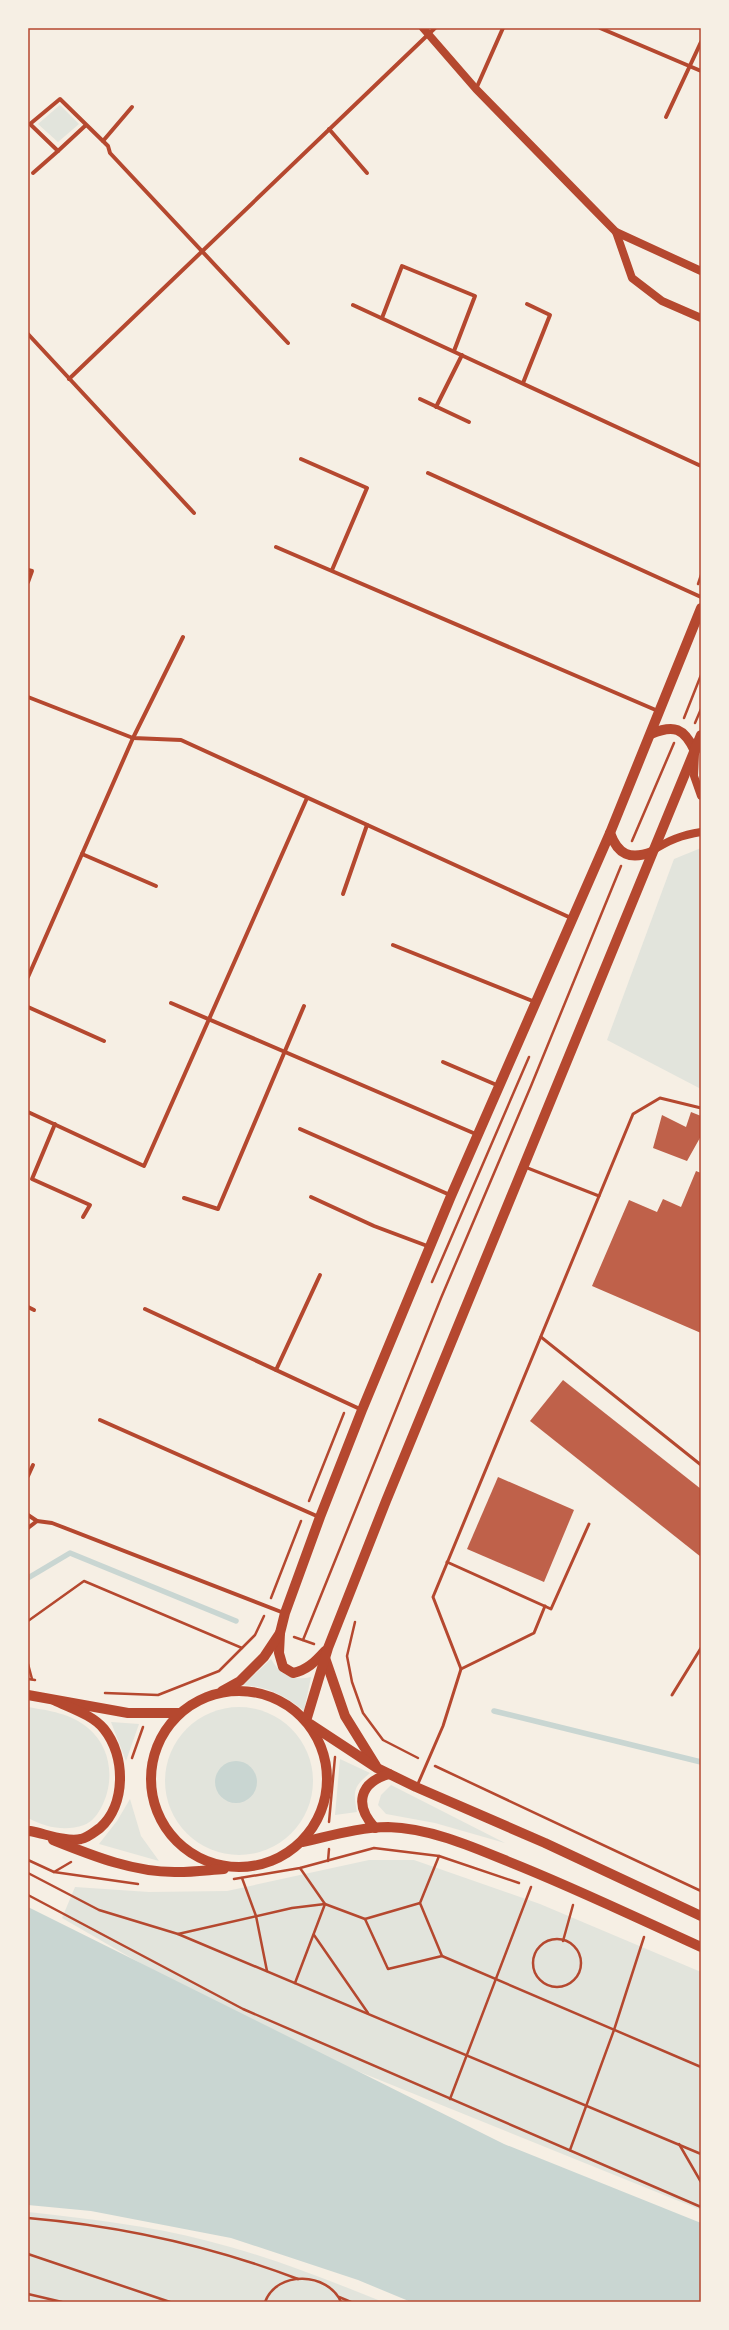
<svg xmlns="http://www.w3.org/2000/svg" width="729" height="2330" font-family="'Alegreya Sans',sans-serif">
<rect width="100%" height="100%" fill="#f6efe4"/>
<g fill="#e2e4dc">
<path d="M 60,105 L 79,124 L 58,142 L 38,124 Z"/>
<path d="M 701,848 L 701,1089 L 607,1040 L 674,859 Z"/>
<path d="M 271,1659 C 280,1675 294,1681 311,1677 L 304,1711 C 284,1695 268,1687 243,1685 Z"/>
<circle cx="239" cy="1781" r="74"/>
<path d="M 28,1707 C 50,1711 70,1713 88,1728 C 112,1748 115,1782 101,1808 C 97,1815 92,1822 84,1825 C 64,1832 46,1827 28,1818 Z"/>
<path d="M 111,1722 L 139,1724 L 126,1761 Z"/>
<path d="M 340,1759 L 370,1773 C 353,1787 353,1791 357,1812 L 335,1815 Z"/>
<path d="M 391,1785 L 505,1843 L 435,1823 L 386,1814 L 378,1805 L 381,1795 Z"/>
<path d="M 130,1799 L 141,1836 L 159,1861 L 99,1844 L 117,1821 Z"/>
<path d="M 369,1860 L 414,1860 L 540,1904 L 701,1972 L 701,2210 L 256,2030 L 62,1918 L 75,1887 L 149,1892 L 227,1891 Z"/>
<path d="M 28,2212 C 88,2219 149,2225 208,2241 C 268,2256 326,2279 383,2302 L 28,2302 Z"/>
</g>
<g fill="#c9d6d2">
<circle cx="236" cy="1782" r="21"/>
<path d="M 28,1907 L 504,2144 L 701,2223 L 701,2302 L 411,2302 L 358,2280 L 231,2238 L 91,2211 L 28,2205 Z"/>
</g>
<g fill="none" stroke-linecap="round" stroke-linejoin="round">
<g stroke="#c9d6d2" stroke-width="5.5">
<path d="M 28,1578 L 70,1553 L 236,1621"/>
<path d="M 494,1711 L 701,1762"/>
</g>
</g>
<g fill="#bf614a">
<path d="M 691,1112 L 701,1116 L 701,1136 L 687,1161 L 653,1148 L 662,1115 L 686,1127 Z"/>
<path d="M 696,1171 L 701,1173 L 701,1333 L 592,1286 L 629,1200 L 657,1212 L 663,1199 L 681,1207 Z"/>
<path d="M 563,1380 L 701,1489 L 701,1557 L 530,1421 Z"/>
<path d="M 498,1477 L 574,1510 L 544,1582 L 467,1549 Z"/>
</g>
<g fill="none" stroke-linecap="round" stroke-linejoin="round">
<g stroke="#b5482f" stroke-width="2.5">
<path d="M 698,584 L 701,575"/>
<path d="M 684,718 L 701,675"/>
<path d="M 695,723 L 701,709"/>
<path d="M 632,841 L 674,743"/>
<path d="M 432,1282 L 529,1057"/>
<path d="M 309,1501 L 344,1413"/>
<path d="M 271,1598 L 301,1521"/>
<path d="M 28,1621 L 84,1581 L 242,1648"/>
<path d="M 355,1622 L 347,1656 L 352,1682 L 363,1713 L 383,1740 L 418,1758"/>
<path d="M 294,1637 L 314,1644"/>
<path d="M 303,1640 L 441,1298 L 531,1086 L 621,866"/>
<path d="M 28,1664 L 32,1679"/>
<path d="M 28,1679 L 35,1680"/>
<path d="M 105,1693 L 158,1695 L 219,1671 L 255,1635 L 264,1616"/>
<path d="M 132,1758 L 143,1727"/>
<path d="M 435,1766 L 701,1891"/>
<path d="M 329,1822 L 335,1757"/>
<path d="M 28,1860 L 54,1872 L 138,1884"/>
<path d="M 328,1861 L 329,1849"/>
<path d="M 54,1872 L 71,1862"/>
<path d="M 28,1873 L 99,1910 L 178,1934 L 701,2154"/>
<path d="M 242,1878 L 256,1916 L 267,1971"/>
<path d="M 234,1879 L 300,1868 L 374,1848 L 439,1856 L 519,1883"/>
<path d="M 28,1895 L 243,2009 L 701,2207"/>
<path d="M 420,1903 L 365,1919 L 388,1969 L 442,1956 L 420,1903 L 439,1856"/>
<path d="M 178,1934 L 292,1908 L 325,1904 L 365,1919"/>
<path d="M 314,1935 L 368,2013"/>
<circle cx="557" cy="1963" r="24"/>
<path d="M 563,1941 L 573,1905"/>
<path d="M 442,1956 L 701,2067"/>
<path d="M 295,1983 L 325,1904 L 300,1868"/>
<path d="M 450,2099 L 531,1887"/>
<path d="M 679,2144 L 701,2182"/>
<path d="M 570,2150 L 614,2030 L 644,1937"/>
<path d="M 28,2218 C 121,2226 211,2246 298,2279"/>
<path d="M 28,2254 L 170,2302"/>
<path d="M 28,2294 L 62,2302"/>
<path d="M 339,2297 L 351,2302"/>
<path d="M 265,2302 C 277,2270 328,2272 341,2302"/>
</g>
<g stroke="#b5482f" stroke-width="3">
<path d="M 525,1167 L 599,1196"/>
<path d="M 541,1337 L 701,1465"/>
<path d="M 447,1562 L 551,1609 L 589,1524"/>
<path d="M 461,1669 L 534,1633 L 545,1606"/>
<path d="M 672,1695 L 701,1648"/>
<path d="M 417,1786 L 443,1726 L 461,1669 L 433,1597 L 633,1114 L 660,1098 L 701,1108"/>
</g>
<g stroke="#b5482f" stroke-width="4">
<path d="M 600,28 L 701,71"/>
<path d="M 476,89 L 503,28"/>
<path d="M 666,117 L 701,42"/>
<path d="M 86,125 L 58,151 L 30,124 L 60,99 L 108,146 L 110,153 L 288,343"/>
<path d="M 329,129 L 367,173"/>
<path d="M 103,141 L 132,107"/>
<path d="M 33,173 L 58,151"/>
<path d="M 353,305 L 701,466"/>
<path d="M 382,318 L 402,266 L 475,296 L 454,351"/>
<path d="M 28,334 L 194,513"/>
<path d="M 69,379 L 435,28"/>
<path d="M 523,383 L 550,315 L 527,304"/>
<path d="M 420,399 L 469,422"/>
<path d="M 436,407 L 462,355"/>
<path d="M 301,459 L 367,488 L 332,570"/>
<path d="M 428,473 L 701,597"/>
<path d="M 276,547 L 658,711"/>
<path d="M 28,570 L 32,571 L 28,582"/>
<path d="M 28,697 L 133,738 L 181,740 L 571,918"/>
<path d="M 82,854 L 156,886"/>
<path d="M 343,894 L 367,825"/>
<path d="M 393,945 L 535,1002"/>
<path d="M 28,977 L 133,738 L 183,637"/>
<path d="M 171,1003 L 478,1135"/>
<path d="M 28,1007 L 104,1041"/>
<path d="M 443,1062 L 499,1086"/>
<path d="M 28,1112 L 144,1166 L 307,798"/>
<path d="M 55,1124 L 32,1179 L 90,1205 L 83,1217"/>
<path d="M 300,1129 L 450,1195"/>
<path d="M 311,1197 L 374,1226 L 430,1247"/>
<path d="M 184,1198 L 218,1209 L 304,1006"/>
<path d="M 28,1307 L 34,1310"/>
<path d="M 145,1309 L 362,1410"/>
<path d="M 276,1370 L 320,1275"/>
<path d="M 100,1420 L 319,1517"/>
<path d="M 28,1476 L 33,1465"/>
<path d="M 28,1515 L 37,1521"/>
<path d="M 28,1528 L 37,1521 L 52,1523 L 284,1613"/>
</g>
<g stroke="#b5482f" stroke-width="8">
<path d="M 423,28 L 476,89 L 616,232 L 701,271"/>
<path d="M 616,232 L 632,278 L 662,301 L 701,318"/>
<path d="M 695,754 L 694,776 L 701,796"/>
<path d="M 652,851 C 669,840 682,835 701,832"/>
</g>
<g stroke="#b5482f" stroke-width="10">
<path d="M 651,734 C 674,724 684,728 695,751"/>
<path d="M 610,833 C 618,855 630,860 652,852"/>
<path d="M 280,1633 L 279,1653 L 283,1667 L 293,1673 C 307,1670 315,1662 325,1651"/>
<path d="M 325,1658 L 345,1716 L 376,1766"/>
<circle cx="239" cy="1779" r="88"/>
<path d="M 222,1691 L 240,1681 L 264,1657 L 280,1633 L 285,1613 L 320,1517 L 362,1410 L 451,1196 L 610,833 L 701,608"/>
<path d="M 28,1695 L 128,1713 L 179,1713"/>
<path d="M 306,1721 L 328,1648 L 386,1501 L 701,735"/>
<path d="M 310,1724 L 377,1768 L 416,1787 L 545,1843 L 701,1916"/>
<path d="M 375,1828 C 354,1805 359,1783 389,1774"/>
<path d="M 30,1831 C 46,1834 66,1842 81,1839 C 89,1837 94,1832 100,1828 C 126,1805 126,1756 104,1729 C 93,1715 70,1708 54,1700"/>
<path d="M 53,1840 C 93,1856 135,1873 178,1872 C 193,1872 209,1870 224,1869"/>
<path d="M 302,1842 C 330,1836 360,1827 388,1827 C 429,1828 471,1846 507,1861 C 573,1887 637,1918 701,1947"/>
</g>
</g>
<rect width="729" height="2330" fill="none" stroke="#f6efe4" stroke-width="58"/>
<rect x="29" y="29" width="671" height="2272" fill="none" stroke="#b5482f" stroke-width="1.5"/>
</svg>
